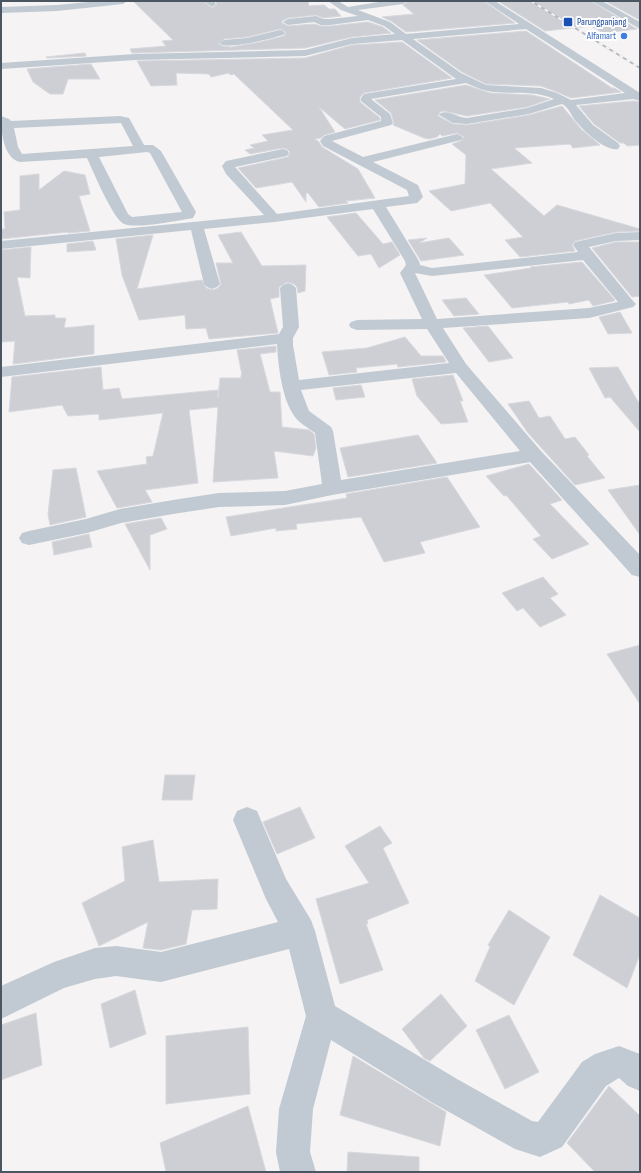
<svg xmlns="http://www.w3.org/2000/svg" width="641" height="1173" font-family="'Sofia Sans Condensed',sans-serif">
<rect width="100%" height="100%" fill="#f5f3f3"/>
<g fill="#cdcfd5" stroke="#d7d9de" fill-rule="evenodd">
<path d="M 133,1 L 203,1 L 212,8 L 217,4 L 216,1 L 308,1 L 309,6 L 324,5 L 329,9 L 335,9 L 341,16 L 323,18 L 316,15 L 288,18 L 282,21 L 282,23 L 288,26 L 314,24 L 321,26 L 330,26 L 368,22 L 383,27 L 391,33 L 352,37 L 305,48 L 132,53 L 130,49 L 166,46 L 162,41 L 173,40 ZM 280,29 L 286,32 L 284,36 L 260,42 L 231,47 L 223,46 L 218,44 L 224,39 L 247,37 Z"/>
<path d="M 408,1 L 484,1 L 515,23 L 406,32 L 391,21 L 382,17 L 414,14 L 403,5 Z"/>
<path d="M 498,1 L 591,1 L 637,29 L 603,33 L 591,26 L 545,31 Z"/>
<path d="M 605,1 L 640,1 L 640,20 Z"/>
<path d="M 526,31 L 612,88 L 614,88 L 621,92 L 571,98 L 557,92 L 541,86 L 486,84 L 462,72 L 417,40 Z"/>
<path d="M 402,42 L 452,78 L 364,93 L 360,97 L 360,102 L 380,118 L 380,120 L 345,129 L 319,107 L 335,132 L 324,135 L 321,138 L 315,139 L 319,142 L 322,147 L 358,169 L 375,198 L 346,201 L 348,203 L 319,207 L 308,193 L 306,193 L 306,202 L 292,182 L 256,188 L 238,168 L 288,157 L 290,152 L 287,149 L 283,148 L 250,154 L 245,150 L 254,148 L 250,145 L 268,141 L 262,135 L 293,130 L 234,74 L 230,75 L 229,73 L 211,77 L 209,74 L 176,73 L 177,85 L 151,86 L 137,61 L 305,58 L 352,45 Z"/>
<path d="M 85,53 L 86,56 L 47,58 L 46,57 Z"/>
<path d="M 91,64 L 100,79 L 68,79 L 63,94 L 50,94 L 33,82 L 27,69 Z"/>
<path d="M 466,85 L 490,93 L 532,95 L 550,99 L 527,107 L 467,116 L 444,111 L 440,112 L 438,116 L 453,124 L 467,125 L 529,115 L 562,106 L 581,129 L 600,145 L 573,148 L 570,144 L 514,148 L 532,163 L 491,169 L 544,216 L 557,205 L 640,229 L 640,231 L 616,232 L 575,241 L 572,245 L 575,251 L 520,257 L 505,240 L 523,237 L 490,203 L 451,211 L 429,191 L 465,184 L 466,155 L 452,144 L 461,141 L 464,137 L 457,133 L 442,136 L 440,134 L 437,137 L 429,139 L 424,138 L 393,125 L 394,123 L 391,113 L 375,100 Z"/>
<path d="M 633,101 L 640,102 L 640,145 L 627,146 L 624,143 L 620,143 L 594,124 L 579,106 Z"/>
<path d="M 64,171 L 85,175 L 90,194 L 79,196 L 90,231 L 68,233 L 68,232 L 1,239 L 1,229 L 5,229 L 4,212 L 20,210 L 20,176 L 39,174 L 39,190 Z"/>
<path d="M 356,213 L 383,244 L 392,242 L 400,255 L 379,268 L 371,254 L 358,256 L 327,217 Z"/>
<path d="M 241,232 L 262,266 L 306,265 L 305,291 L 298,293 L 297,287 L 294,284 L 287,282 L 279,287 L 279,297 L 270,299 L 278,333 L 209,339 L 206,328 L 186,329 L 185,315 L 139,320 L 122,275 L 116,239 L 153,235 L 137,289 L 202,280 L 206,288 L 213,290 L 218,288 L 221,284 L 216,263 L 233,263 L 218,235 Z"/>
<path d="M 427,238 L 419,243 L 449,238 L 464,255 L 421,261 L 408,240 Z"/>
<path d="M 93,241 L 96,250 L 67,252 L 67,244 Z"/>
<path d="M 616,242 L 640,242 L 640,296 L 632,297 L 592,248 Z"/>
<path d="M 31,247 L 30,278 L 17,277 L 25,316 L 55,315 L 55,318 L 66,318 L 64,328 L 94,325 L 94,354 L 13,364 L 15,341 L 1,342 L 1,250 Z"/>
<path d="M 582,262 L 615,300 L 614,301 L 593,306 L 589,300 L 569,304 L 568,302 L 512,308 L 484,275 L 531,268 L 530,267 Z"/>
<path d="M 466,298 L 479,314 L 454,316 L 442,300 Z"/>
<path d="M 620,312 L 632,333 L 608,334 L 599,317 Z"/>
<path d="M 488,326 L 513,358 L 489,362 L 463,328 Z"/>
<path d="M 405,337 L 421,356 L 443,356 L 446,362 L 398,367 L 397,364 L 356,368 L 357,372 L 329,375 L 322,352 L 367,348 Z"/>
<path d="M 276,346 L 276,352 L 260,354 L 270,392 L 280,392 L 282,427 L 309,430 L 314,434 L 316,448 L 313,456 L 274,451 L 278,478 L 213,482 L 218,407 L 189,410 L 198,483 L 145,490 L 152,502 L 117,508 L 97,471 L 147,464 L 146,457 L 153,456 L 163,413 L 99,420 L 99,414 L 68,416 L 62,405 L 9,412 L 12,377 L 101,367 L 103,390 L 119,388 L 122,399 L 218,390 L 218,398 L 220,378 L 241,378 L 241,375 L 242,375 L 237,350 Z"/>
<path d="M 618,367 L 640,405 L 640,432 L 610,397 L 605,398 L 589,368 Z"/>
<path d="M 453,375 L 463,401 L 460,401 L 468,422 L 441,424 L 417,396 L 412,379 Z"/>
<path d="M 361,385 L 365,397 L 336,400 L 333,388 Z"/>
<path d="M 529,401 L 539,418 L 550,416 L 565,439 L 575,437 L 589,455 L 587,456 L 605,478 L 575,485 L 528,433 L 508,404 Z"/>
<path d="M 418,435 L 437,463 L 348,477 L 340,448 Z"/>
<path d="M 529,464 L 562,500 L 550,504 L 589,544 L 552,559 L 533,539 L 541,536 L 506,495 L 504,496 L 486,476 Z"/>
<path d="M 76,468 L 86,517 L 50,525 L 48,514 L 53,470 Z"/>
<path d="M 447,477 L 480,527 L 420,542 L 425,553 L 384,562 L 361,517 L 296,524 L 297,529 L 276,531 L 276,528 L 231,536 L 226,517 L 347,498 L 346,494 Z"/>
<path d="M 640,485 L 640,535 L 608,490 Z"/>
<path d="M 161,518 L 167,529 L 150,535 L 150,570 L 125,524 Z"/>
<path d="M 89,534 L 92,547 L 54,555 L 52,542 Z"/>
<path d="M 543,577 L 558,594 L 550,598 L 566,615 L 540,627 L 523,608 L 517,611 L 502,593 Z"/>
<path d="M 640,645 L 640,704 L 607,654 Z"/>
<path d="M 165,775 L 195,775 L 192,800 L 162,800 Z"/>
<path d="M 300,807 L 315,838 L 277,854 L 263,822 Z"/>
<path d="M 380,826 L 392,843 L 383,848 L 409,903 L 367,920 L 368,924 L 366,924 L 383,970 L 340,984 L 316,899 L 369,883 L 345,846 Z"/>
<path d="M 153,840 L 159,882 L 218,879 L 217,909 L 192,910 L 186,944 L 161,950 L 143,948 L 148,922 L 99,946 L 82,903 L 125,881 L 122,847 Z"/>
<path d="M 600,895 L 640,918 L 640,954 L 627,988 L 573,955 Z"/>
<path d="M 509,910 L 550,937 L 514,1005 L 475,981 L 490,947 L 488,945 Z"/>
<path d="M 135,990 L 146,1034 L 110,1048 L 101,1004 Z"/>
<path d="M 441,994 L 467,1026 L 430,1061 L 424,1058 L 402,1029 Z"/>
<path d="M 36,1013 L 42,1065 L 1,1080 L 1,1025 Z"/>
<path d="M 509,1015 L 539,1072 L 505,1089 L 476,1030 Z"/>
<path d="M 248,1027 L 250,1094 L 166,1104 L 166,1036 Z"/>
<path d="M 353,1056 L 446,1112 L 440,1146 L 340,1115 Z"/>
<path d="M 609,1086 L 640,1116 L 640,1172 L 595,1172 L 567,1143 Z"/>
<path d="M 248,1106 L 266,1172 L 166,1172 L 160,1143 Z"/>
<path d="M 348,1152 L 419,1157 L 419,1172 L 347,1172 Z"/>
</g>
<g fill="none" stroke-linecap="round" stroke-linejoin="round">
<g fill="#c1cad2" fill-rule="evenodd">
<path d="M 98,1 L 127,1 L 123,4 L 57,11 L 1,13 L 1,7 L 57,5 Z"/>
<path d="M 204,1 L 214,1 L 216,4 L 212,7 Z"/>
<path d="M 328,1 L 338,1 L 348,7 L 385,1 L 407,1 L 403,4 L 358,10 L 390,22 L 406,34 L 519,24 L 485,1 L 495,1 L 640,93 L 640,101 L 633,99 L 576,105 L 593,125 L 618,143 L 620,146 L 618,149 C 605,152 582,129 574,119 C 571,114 568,107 562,104 L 529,114 L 467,124 L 453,123 L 439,115 L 441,113 C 450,110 458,118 467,118 L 527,108 L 554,99 C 535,90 513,94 494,92 C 484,91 475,87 466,83 L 371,99 L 390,114 L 393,123 L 391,125 L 332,141 L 363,157 L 457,134 L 461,136 L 463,138 L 461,140 L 373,162 L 418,185 L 423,197 L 417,203 L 386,207 L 419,261 L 420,265 L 432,268 L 578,252 L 573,245 L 575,242 L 616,233 L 640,232 L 640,240 L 616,241 L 589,247 L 633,301 L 636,304 L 633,307 L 589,318 L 443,328 L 466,364 L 541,451 L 640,555 L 640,577 L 632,575 L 530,462 L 332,495 L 285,505 L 219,507 L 173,514 L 121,523 L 87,533 L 29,545 L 22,543 L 19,538 L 22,533 L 29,531 L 86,519 L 120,509 L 173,500 L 219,493 L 285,491 L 322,484 L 315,433 C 309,428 300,424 295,417 C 282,400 278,365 277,344 L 1,377 L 1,367 L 279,334 L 283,327 L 280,288 L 283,285 L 288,283 L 293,285 L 296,288 L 299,327 L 293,338 L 293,345 L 299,380 L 449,363 L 427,329 L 357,330 L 351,328 L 349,325 L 351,322 L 357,320 L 422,319 L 400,273 L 406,265 L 405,261 L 373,209 L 274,222 L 204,229 L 220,284 L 217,287 L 212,289 L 207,287 L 204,284 L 191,230 L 1,249 L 1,241 L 264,215 L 226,174 L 222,166 L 226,161 L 283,149 L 287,150 L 289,153 L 287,156 L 235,167 L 277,214 L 409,196 L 407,190 L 323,146 L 320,141 L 324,136 L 381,121 L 381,117 L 361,101 L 361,98 L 364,94 L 456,79 L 402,40 L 352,44 L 305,56 L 135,60 L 1,69 L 1,63 L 135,54 L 305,50 L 352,38 L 395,34 L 384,26 L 368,20 L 330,25 L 321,25 L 314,22 L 288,25 L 283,22 L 288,19 L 316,16 L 323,19 L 330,19 L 358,16 L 341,10 ZM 526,29 L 625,93 L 571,100 L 557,93 L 541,88 L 486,85 L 461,73 L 413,39 ZM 583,260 L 618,302 L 589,308 L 437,319 L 415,273 L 432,276 ZM 456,373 L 520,451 L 341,480 L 333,431 L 331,427 L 309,411 L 301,390 Z"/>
<path d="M 592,1 L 602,1 L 640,22 L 640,29 Z"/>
<path d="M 280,30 L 283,31 L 285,33 L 283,35 C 272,38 227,51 219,43 L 224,40 L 247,38 Z"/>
<path d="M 1,116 L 9,119 L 11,121 L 120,116 L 129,118 L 144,145 L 153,145 L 161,151 L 196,212 L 193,218 L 188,219 C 174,221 136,229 124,224 C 113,219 93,171 87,158 L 20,162 C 3,158 1,130 1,116 ZM 121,123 L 133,146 L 22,154 L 18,147 L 14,128 ZM 147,152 L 150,153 L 182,212 L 132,217 L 128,214 L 99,157 Z"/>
<path d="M 247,807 L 257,811 L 286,879 L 311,920 L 315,931 L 335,1006 L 457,1079 L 532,1121 L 538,1122 L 582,1062 L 595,1054 L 619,1046 L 640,1054 L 640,1091 L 628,1086 L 619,1078 L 606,1086 L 562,1147 L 540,1157 L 515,1149 L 433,1103 L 331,1040 L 313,1109 L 310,1152 L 316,1172 L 280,1172 L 276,1152 L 279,1109 L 306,1016 L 289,949 L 161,982 L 116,976 L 95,979 L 64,988 L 1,1019 L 1,986 L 54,962 L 95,948 L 116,946 L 161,952 L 278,922 L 266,899 L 233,820 L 237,811 Z"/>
</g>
<g stroke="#b5b8bd" stroke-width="2">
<path id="rail" d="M 531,1 L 640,68"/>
</g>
<use href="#rail" stroke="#fff" stroke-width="1.5" stroke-dasharray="4" stroke-linecap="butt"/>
</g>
<rect fill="#1a4fb4" stroke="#fff" stroke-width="1.5" x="563" y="17" width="10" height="10" rx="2"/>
<circle fill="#3f7fe0" stroke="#fff" stroke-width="1.5" cx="624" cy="36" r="4"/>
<g text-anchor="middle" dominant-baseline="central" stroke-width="4" stroke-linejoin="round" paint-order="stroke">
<g font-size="10" fill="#164399" stroke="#fff" text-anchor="start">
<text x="577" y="22">Parungpanjang</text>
</g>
<g font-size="10" fill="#366cbe" stroke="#fff" text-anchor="end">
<text x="616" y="36">Alfamart</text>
</g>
</g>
<rect width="641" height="1173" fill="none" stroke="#4a5661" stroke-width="4"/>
</svg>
